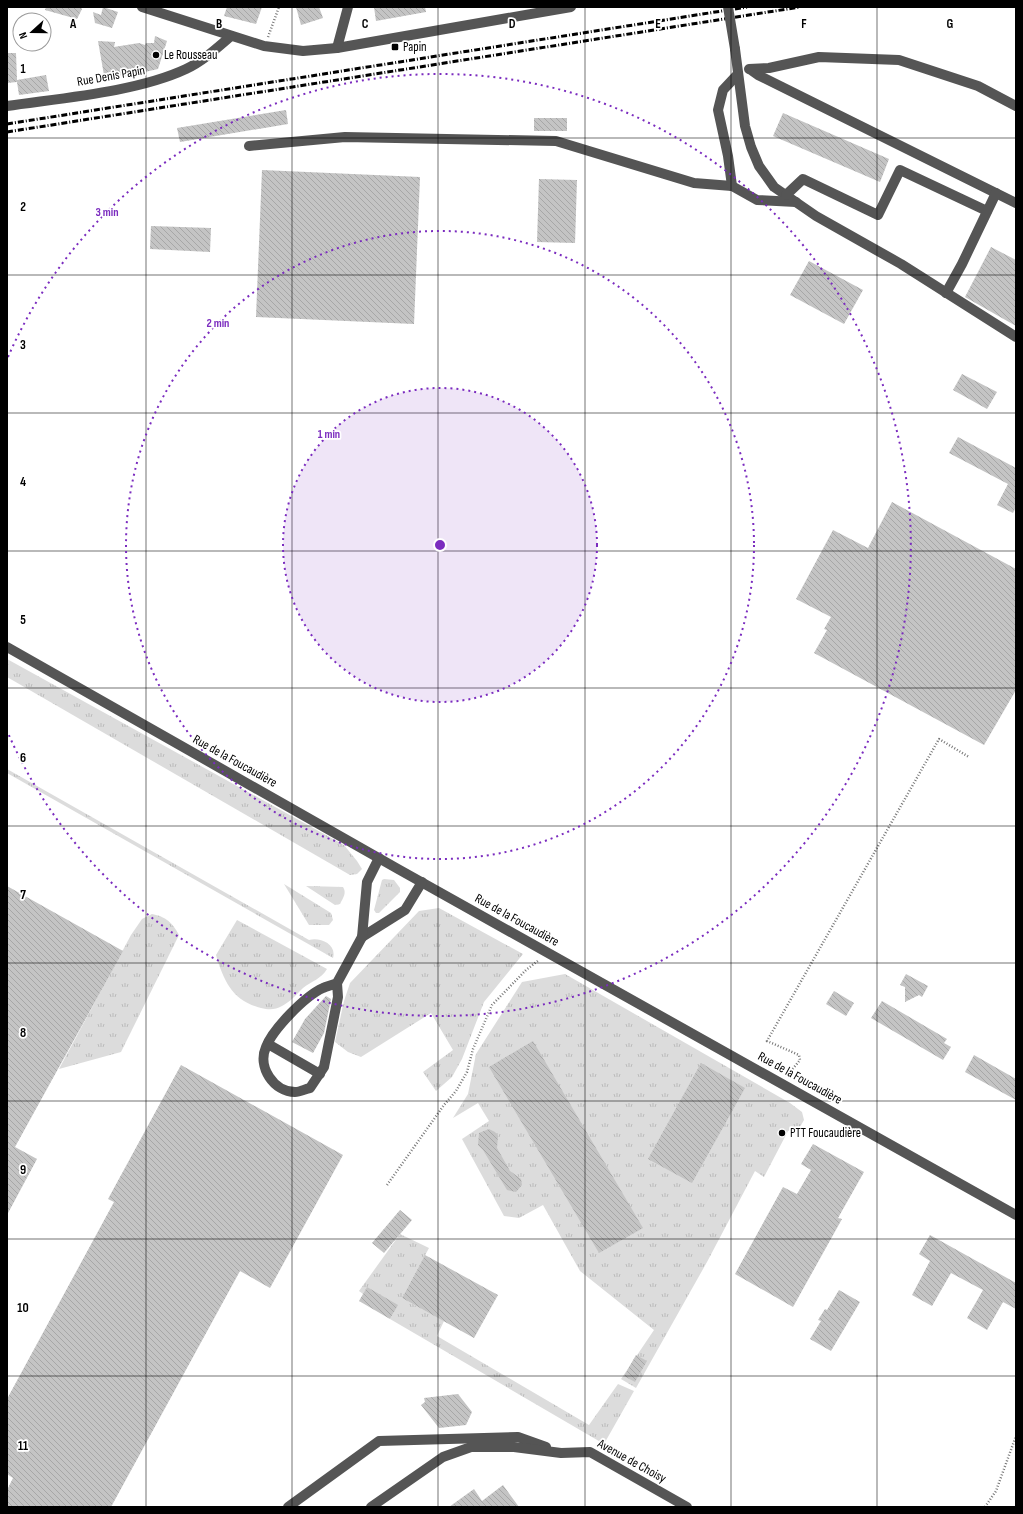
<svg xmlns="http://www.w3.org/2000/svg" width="1023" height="1514" font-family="'Sofia Sans Condensed',sans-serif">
<defs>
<pattern id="grass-tufts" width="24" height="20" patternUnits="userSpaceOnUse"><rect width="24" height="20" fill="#dcdcdc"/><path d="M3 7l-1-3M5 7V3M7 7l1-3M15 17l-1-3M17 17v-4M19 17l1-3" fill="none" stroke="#bbb"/></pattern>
<pattern id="building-back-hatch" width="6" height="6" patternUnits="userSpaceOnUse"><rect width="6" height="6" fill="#c4c4c4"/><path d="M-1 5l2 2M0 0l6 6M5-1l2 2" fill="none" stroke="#a7a7a7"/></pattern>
</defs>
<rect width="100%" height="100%" fill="#fff"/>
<g fill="url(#grass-tufts)">
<path d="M 7,659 L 344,845 L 357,861 L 362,869 L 357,874 L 350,875 L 7,677 Z"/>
<path d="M 7,769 L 309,940 C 320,937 337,944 333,958 L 7,773 Z"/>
<path d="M 384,879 L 394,880 L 400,888 L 400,892 L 379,913 L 376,913 L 374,910 L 382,880 Z"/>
<path d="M 284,884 L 331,913 L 333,920 L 329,925 L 309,925 Z"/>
<path d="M 306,886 L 343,887 C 347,893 343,898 340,904 L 335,905 Z"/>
<path d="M 439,908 L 523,954 L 484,1002 L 462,1059 L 452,1077 L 436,1091 L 423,1072 L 453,1050 L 431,1013 L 361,1057 L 348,1052 L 335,1042 L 344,1001 L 350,983 L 419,911 Z"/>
<path d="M 152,914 C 166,917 172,922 179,935 L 121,1052 L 59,1069 L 131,935 L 142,919 Z"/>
<path d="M 237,920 L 327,969 C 321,979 312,981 303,988 C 297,994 290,1002 282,1006 C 275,1010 269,1010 261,1008 C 233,1001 224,982 216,955 Z"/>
<path d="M 565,974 L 790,1103 L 802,1112 L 804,1120 L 800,1127 L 788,1131 L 764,1177 L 755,1171 L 707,1262 L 636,1388 L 621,1379 L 654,1330 L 580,1271 L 543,1205 L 519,1218 L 504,1216 L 462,1139 L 489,1121 L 478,1103 L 453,1118 L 468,1094 L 476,1054 L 522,982 Z"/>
<path d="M 400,1234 L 429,1248 L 402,1298 L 444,1321 L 437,1336 L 589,1425 L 618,1384 L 634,1391 L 604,1444 L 390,1319 L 394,1312 L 367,1288 L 363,1294 L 359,1291 Z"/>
</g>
<g fill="url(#building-back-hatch)">
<path d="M 46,7 L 81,7 L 82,9 L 77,19 L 45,10 Z"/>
<path d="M 103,7 L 118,12 L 112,28 L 95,23 L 93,12 L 101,15 Z"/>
<path d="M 227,7 L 262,7 L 256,24 L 224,16 Z"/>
<path d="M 296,7 L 319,7 L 323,18 L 301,25 Z"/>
<path d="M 374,7 L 425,7 L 426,12 L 376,21 Z"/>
<path d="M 155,36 L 167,41 L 158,69 L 105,81 L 98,41 L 115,42 L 114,47 L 139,43 L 145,45 L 146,43 L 154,43 Z"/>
<path d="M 7,53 L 16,53 L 17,80 L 46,75 L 49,91 L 19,95 L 17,82 L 7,83 Z"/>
<path d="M 286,110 L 288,124 L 180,142 L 177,128 Z"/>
<path d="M 783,113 L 889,159 L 880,182 L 773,136 Z"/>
<rect x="534" y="118" width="33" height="13"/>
<path d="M 262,170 L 420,177 L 414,324 L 256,317 Z"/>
<path d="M 539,179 L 577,180 L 575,243 L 537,242 Z"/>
<path d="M 151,226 L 211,228 L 210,252 L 150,249 Z"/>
<path d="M 991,247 L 1016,260 L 1016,326 L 965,297 Z"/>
<path d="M 809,261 L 863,290 L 844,324 L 790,295 Z"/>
<path d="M 962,374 L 997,392 L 987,409 L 953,390 Z"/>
<path d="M 958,437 L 1016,468 L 1016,507 L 1013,513 L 997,505 L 1008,484 L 949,453 Z"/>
<path d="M 892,502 L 1016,569 L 1016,690 L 984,745 L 814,653 L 827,630 L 824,629 L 831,617 L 796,599 L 833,530 L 868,548 Z"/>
<path d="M 7,886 L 123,951 L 15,1147 L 37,1159 L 7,1215 Z"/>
<path d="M 906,974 L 928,986 L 922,997 L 919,995 L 905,1002 L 905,987 L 900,985 Z"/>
<path d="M 834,991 L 854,1003 L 846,1016 L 826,1004 Z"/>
<path d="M 326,996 L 331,999 L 324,1033 L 313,1053 L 292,1042 L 305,1019 Z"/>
<path d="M 882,1001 L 947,1039 L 944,1043 L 951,1047 L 943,1060 L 871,1018 Z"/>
<path d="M 533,1041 L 643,1228 L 599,1253 L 489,1067 Z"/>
<path d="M 974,1055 L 1016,1079 L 1016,1100 L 965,1072 Z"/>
<path d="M 701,1063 L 745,1088 L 692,1183 L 648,1159 Z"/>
<path d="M 181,1065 L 343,1155 L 270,1288 L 240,1271 L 111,1507 L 7,1507 L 7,1490 L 13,1478 L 7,1474 L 7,1399 L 114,1202 L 108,1199 Z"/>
<path d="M 489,1129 L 495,1132 L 498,1136 L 497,1148 L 510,1171 L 521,1179 L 522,1185 L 516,1192 L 507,1190 L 483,1150 L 478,1145 L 479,1133 Z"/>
<path d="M 813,1144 L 864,1172 L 838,1218 L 842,1219 L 793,1307 L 735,1274 L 783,1187 L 797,1194 L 811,1170 L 801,1164 Z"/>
<path d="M 400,1210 L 412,1220 L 384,1253 L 372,1243 Z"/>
<path d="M 930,1235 L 1016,1283 L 1016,1309 L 1003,1302 L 987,1330 L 967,1318 L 983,1290 L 951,1273 L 932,1306 L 912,1295 L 930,1261 L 919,1254 Z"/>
<path d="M 425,1255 L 498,1295 L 474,1338 L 402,1298 Z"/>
<path d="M 367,1287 L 398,1305 L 390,1319 L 359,1301 Z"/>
<path d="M 839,1290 L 860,1302 L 831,1351 L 810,1339 L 821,1321 L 818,1320 L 825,1309 L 827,1310 Z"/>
<path d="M 636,1355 L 647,1361 L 635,1382 L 624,1376 Z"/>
<path d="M 458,1394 L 472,1412 L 466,1425 L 439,1428 L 421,1405 L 425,1402 L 424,1398 Z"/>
<path d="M 503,1485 L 519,1507 L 449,1507 L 474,1489 L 482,1501 Z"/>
</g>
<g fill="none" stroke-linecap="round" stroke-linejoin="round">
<g stroke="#777" stroke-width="2.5" stroke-dasharray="1 2" stroke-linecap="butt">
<path d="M 268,37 L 279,7"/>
<path d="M 787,1076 L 800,1060 L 799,1055 L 767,1041 L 939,739 L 969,757"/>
<path d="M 387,1185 L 444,1105 L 456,1091 L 467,1072 L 473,1049 L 492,1005 L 526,970 L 539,960"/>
<path d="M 985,1507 L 996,1491 L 1016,1436"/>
</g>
<g stroke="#555" stroke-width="10">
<path d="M 142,7 L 264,46 L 303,51 L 337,48 L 571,7"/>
<path d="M 337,48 L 348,7"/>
<path d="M 735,49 L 745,126 L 751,147 L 759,166 L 774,187 L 816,216 L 901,264 L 1016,337"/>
<path d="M 749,69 L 769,68 L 819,57 L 899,60 L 978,86 L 1016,106"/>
<path d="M 751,70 L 758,75 L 1016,203"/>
<path d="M 7,106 C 61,98 137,92 186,69 C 203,61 217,48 231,36"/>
<path d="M 249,146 L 345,137 L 556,141 L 694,183 L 732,186 L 757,200 L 796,202"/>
<path d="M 732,186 L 728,156 L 718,110 L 723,90 L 738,74"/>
<path d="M 786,195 L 803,179 L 878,215 L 900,170 L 987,211"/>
<path d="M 946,293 L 962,264 L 996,193"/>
<path d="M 7,647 L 398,869 L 1016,1215"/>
<path d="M 362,937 L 405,910 L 422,882"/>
<path d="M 337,983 C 333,985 327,986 323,988 C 305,996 273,1029 266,1047 C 257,1067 274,1092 295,1092 C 300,1092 305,1089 310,1088 L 324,1067 L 338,997 L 337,983 L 362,937 L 367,882 L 379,858"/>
<path d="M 268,1044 L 320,1074"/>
<path d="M 288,1507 L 379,1441 L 518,1437 L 546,1447"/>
<path d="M 371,1507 L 443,1457 L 471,1447 L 514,1447 L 561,1453 L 590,1452 L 687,1507"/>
</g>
<g stroke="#000" stroke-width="3" stroke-dasharray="6 2 1 2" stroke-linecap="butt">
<path d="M 7,124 L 747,7"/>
<path d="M 7,132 L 800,7"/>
</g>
<path stroke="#555" stroke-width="10" d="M 728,7 L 735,49"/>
</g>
<path fill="none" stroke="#000" stroke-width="1" stroke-opacity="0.55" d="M 146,7 L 146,1507M 292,7 L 292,1507M 438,7 L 438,1507M 585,7 L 585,1507M 731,7 L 731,1507M 877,7 L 877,1507M 7,138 L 1016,138M 7,275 L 1016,275M 7,413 L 1016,413M 7,551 L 1016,551M 7,688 L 1016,688M 7,826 L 1016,826M 7,963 L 1016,963M 7,1101 L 1016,1101M 7,1239 L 1016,1239M 7,1376 L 1016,1376"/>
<circle cx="440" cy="545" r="157" fill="#7b2cbf" fill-opacity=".12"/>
<g fill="none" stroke="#7b2cbf" stroke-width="2" stroke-dasharray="2 4">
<circle cx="440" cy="545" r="157"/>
<circle cx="440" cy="545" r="314"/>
<path d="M8 357A471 471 0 1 1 8 733"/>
</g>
<g fill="#000" stroke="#fff" stroke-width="1.5">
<rect x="391" y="43" width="8" height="8" rx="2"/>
<circle cx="156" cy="55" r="4"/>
<circle cx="782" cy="1133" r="4"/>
</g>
<g text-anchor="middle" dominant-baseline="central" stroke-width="3.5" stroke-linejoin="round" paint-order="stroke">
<g font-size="13" fill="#000" stroke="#fff" text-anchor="start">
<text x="403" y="47">Papin</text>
<text x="164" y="55">Le Rousseau</text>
<text x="790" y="1133">PTT Foucaudière</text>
</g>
<g font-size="13" fill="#000" stroke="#fff">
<text transform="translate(111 76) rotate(-10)">Rue Denis Papin</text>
<text transform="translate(235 761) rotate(29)">Rue de la Foucaudière</text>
<text transform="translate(517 920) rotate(29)">Rue de la Foucaudière</text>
<text transform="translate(800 1078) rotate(29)">Rue de la Foucaudière</text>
<text transform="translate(632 1461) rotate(29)">Avenue de Choisy</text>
</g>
</g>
<g font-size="13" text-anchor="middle" font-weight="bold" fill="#000" stroke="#fff" stroke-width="3.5" stroke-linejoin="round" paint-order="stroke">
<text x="73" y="28">A</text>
<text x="219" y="28">B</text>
<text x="365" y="28">C</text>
<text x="512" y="28">D</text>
<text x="658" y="28">E</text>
<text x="804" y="28">F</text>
<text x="950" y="28">G</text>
<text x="23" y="73">1</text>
<text x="23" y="211">2</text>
<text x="23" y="349">3</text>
<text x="23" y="486">4</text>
<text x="23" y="624">5</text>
<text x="23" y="762">6</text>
<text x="23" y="899">7</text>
<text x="23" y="1037">8</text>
<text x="23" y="1174">9</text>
<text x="23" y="1312">10</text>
<text x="23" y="1450">11</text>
</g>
<circle cx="440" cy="545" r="6" fill="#7b2cbf" stroke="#fff" stroke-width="2"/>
<g font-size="12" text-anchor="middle" font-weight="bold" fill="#7b2cbf" stroke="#fff" stroke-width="3.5" stroke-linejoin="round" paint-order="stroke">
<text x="107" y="216">3 min</text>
<text x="218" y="327">2 min</text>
<text x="329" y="438">1 min</text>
</g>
<rect width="1023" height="1514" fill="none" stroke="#000000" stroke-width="16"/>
<g transform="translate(32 32) rotate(249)"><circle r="19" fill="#ffffff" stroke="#999999"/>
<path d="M0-3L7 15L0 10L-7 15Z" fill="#000000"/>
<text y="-6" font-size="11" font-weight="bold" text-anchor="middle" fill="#000000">N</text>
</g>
</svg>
